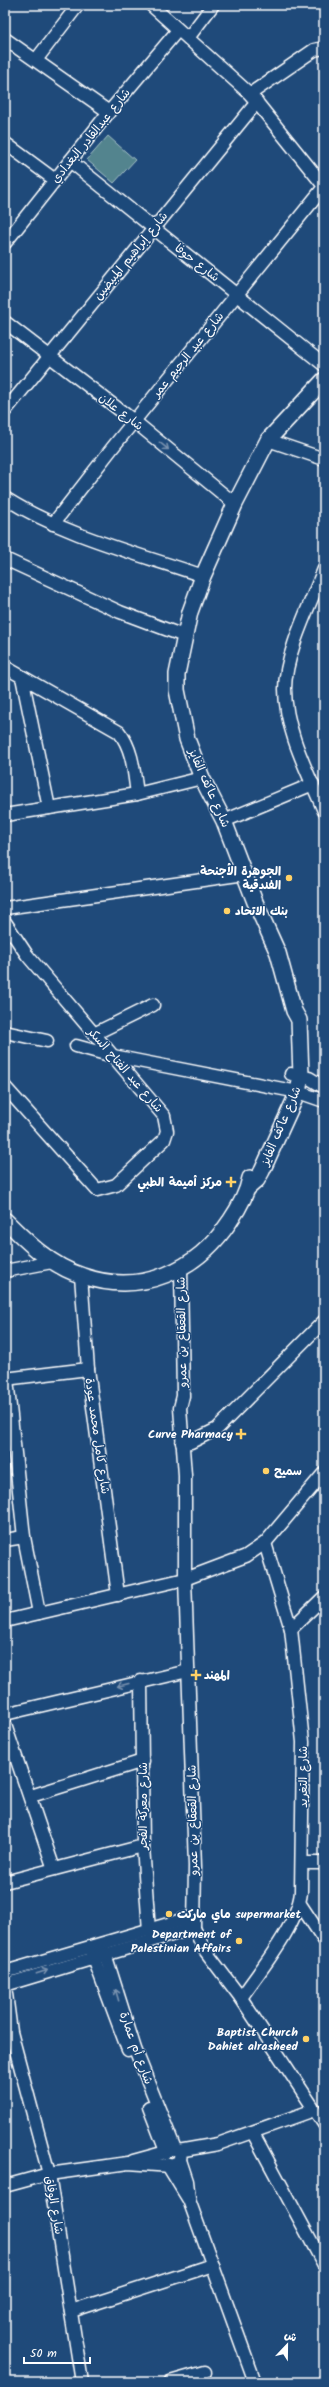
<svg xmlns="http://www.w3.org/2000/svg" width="329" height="2387" font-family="Kalam,'Playpen Sans Arabic',sans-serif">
<rect width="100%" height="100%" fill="#1f4a7a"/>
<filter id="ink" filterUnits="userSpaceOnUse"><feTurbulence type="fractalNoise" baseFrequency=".025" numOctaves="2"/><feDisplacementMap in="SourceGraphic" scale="8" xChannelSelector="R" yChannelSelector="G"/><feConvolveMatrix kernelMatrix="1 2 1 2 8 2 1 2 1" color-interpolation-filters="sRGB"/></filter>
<g filter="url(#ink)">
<path fill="#52848e" stroke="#a8c2c6" d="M 108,136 L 135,160 L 114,183 L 87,160 Z"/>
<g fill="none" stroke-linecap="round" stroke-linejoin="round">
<g stroke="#fff" stroke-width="15">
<g id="minor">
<path d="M 151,5 L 250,94 L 324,186"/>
<path d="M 188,38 L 213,5"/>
<path d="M 5,39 L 109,112"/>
<path d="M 36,60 L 78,5"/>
<path d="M 250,94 L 314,50 L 324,48"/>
<path d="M 5,143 L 55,180"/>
<path d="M 70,161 L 324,365"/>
<path d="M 5,243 L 109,112 L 178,30"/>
<path d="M 5,322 L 134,421 L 235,504"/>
<path d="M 5,411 L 257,102"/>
<path d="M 268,440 L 324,459"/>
<path d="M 5,498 C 65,536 136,553 203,576"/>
<path d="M 53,524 L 113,447 L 324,187"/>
<path d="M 5,559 L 120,612 L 184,636"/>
<path d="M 324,569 C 311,603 285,653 285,689 C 285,730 308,773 324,811"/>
<path d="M 5,667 L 119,732 C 133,749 134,773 137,794"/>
<path d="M 22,677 L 49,808"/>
<path d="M 5,815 L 137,794 L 202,778"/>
<path d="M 224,821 L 313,784"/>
<path d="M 5,908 L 245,874"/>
<path d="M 5,922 L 27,955 L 164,1116 L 167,1131 L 164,1140 L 116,1185 L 97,1190 L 5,1087"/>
<path d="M 5,1032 L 47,1041"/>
<path d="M 94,1034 L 153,1005"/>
<path d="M 76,1046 L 113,1056 L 298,1092 L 324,1101"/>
<path d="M 291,1074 L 309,1078 L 324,1087"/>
<path d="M 181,1268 L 183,1396 L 180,1408 L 185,1475 L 185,1579 L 195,1866 L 194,1928 L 204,1949 L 241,1998 L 324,2124"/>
<path d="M 5,1271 L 52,1262"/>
<path d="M 81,1276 L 88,1369 L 118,1595"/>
<path d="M 5,1379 L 88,1369"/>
<path d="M 7,1379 L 24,1537 L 39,1613"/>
<path d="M 182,1443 L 191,1442 L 217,1429 L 324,1321"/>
<path d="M 5,1540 L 24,1537"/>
<path d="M 5,1621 L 185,1579 L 246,1556 L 265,1543 L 324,1473"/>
<path d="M 291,1629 L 324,1597"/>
<path d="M 141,1681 L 143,1846 L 149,1931"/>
<path d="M 5,1714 L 188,1671"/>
<path d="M 5,1725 L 54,1869"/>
<path d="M 31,1796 L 143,1761"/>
<path d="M 302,1863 L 324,1863"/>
<path d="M 5,1882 L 143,1846"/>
<path d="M 300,1904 L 324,1940"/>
<path d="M 102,1944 L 135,2049 L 175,2149"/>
<path d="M 90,1948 L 128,2050"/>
<path d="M 5,1972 L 192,1917"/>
<path d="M 5,1985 L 194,1928"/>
<path d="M 5,1986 L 11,2032 L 49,2174 L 82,2382"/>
<path d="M 241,1998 C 260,1970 298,1925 301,1892 L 303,1742 L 291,1629 L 265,1543"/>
<path d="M 149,2107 L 166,2151"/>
<path d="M 253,2133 L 324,2265"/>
<path d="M 178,2151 L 218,2144 L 314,2110"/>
<path d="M 180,2160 L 187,2181 L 189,2199"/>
<path d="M 133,2161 L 166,2152"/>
<path d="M 167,2164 L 189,2200 L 255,2382"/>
<path d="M 5,2186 L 49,2174 L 128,2163 L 171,2166 L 178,2163 C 182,2157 181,2153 175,2149 L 168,2150"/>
<path d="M 71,2311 L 213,2265"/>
<path d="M 170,2382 L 205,2372"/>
</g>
</g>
<g stroke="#fff" stroke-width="18">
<g id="major">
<path d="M 248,1188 L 257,1180 L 262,1171 L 298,1092 L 301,1076 L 299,1020 L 294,1011 L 278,953 L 255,902 L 224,821 L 202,778 L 187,739 L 177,690 L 177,674 L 190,612 L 203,576 L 235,504 L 268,440 L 324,380"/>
<path d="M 5,1220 C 28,1243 51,1266 83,1276 C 141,1296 197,1271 230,1221 C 239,1208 247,1194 250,1178"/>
</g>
</g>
<use href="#minor" stroke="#1f4a7a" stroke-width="12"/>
<use href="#major" stroke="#1f4a7a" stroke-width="15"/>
</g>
<defs><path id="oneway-shaft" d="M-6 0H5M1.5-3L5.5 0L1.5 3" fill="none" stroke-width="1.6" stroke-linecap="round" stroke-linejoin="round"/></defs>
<g stroke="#7992af">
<use href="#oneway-shaft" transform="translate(164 446) rotate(39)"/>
<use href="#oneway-shaft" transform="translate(123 1685) rotate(166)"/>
<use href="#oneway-shaft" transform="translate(42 1972) rotate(-18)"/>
<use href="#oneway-shaft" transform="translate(117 1995) rotate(-106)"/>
</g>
</g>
<g fill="#ffd166" stroke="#1f4a7a" stroke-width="1.5">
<circle cx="289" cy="878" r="4"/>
<circle cx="227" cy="911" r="4"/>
<path d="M229 1176h4v4h4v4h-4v4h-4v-4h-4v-4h4z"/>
<path d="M239 1428h4v4h4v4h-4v4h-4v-4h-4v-4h4z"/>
<circle cx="266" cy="1471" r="4"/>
<path d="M194 1669h4v4h4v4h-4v4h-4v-4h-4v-4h4z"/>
<circle cx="169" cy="1914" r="4"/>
<circle cx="239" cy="1941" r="4"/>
<circle cx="306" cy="2039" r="4"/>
</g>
<g text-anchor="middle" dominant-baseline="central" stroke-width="3" stroke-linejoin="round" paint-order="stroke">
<g font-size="12" fill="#fff" stroke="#1f4a7a">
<text transform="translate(91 136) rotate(-51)">شارع عبدالقادر البغدادي</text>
<text transform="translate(131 256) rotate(-51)">شارع إبراهيم المبيضين</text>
<text transform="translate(197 263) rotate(38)">شارع حوفا</text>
<text transform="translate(188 355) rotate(-51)">شارع عبد الرحيم عمر</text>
<text transform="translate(121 412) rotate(38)">شارع علان</text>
<text transform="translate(209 788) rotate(66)">شارع عاكف الفايز</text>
<text transform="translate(125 1070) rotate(49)">شارع عبد الفتاح السكر</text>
<text transform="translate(281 1126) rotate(-67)">شارع عاكف الفايز</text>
<text transform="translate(182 1332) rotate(-91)">شارع القعقاع بن عمرو</text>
<text transform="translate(97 1436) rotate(82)">شارع كامل محمد عودة</text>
<text transform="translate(303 1777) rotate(-90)">شارع التغريد</text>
<text transform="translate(143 1806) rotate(-90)">شارع معركة الفجر</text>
<text transform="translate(193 1820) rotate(-91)">شارع القعقاع بن عمرو</text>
<text transform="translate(136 2048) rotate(70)">شارع أم عمارة</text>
<text transform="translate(54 2205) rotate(80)">شارع الوفاق</text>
</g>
<g font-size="12" font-weight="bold" fill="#fff" stroke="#1f4a7a" text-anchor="end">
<text x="281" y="871">الجوهرة الأجنحة<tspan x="281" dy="14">الفندقية</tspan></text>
<text x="235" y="911" text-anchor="start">بنك الاتحاد</text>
<text x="222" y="1182">مركز أميمة الطبي</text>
<text x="233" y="1434">Curve Pharmacy</text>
<text x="274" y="1471" text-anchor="start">سميح</text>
<text x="204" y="1675" text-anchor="start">المهند</text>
<text x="177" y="1914" text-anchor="start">ماي ماركت supermarket</text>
<text x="231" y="1934">Department of<tspan x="231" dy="14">Palestinian Affairs</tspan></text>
<text x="298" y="2032">Baptist Church<tspan x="298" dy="14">Dahiet alrasheed</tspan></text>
</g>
</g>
<rect width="329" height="2387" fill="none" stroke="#1f4a7a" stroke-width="20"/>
<rect x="10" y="10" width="309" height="2367" fill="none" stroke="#fff" stroke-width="1.5" filter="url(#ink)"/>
<g transform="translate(287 2345) rotate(22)" stroke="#1f4a7a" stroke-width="3" paint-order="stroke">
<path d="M0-3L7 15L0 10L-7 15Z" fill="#ffffff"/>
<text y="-6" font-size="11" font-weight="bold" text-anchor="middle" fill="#ffffff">ش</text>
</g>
<path d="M24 2357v6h66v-6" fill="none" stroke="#ffffff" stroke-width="2"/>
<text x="30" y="2357" font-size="12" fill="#ffffff" stroke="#1f4a7a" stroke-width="3" paint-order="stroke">50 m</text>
</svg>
